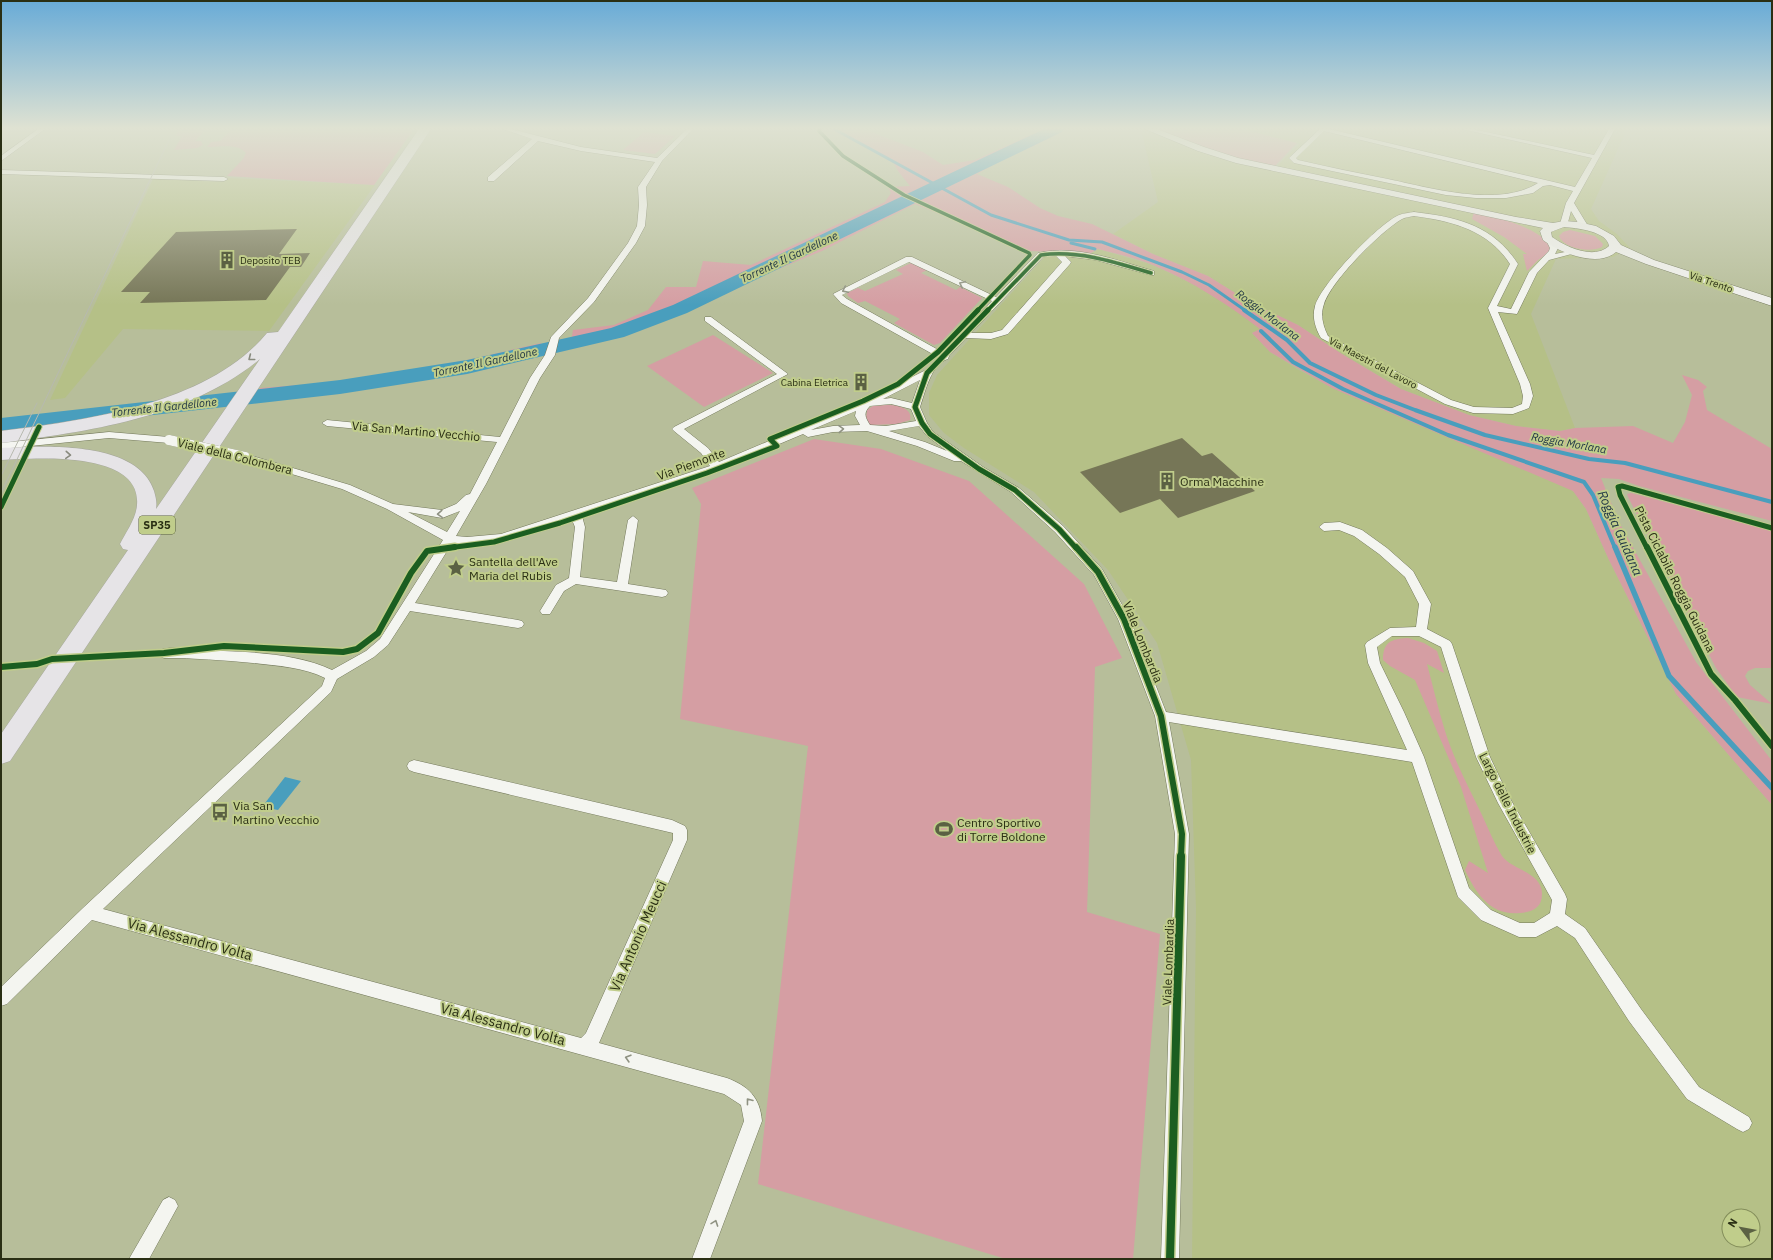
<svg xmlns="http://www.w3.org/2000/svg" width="1773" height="1260" font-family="'IBM Plex Sans',sans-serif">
<rect width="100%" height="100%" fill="#b7be9a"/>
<g fill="#b5c087" fill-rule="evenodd">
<path d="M 1141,129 L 1157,129 L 1276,167 L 1299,144 L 1240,129 L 1627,129 L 1591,209 L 1599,221 L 1617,234 L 1630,248 L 1613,257 L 1556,259 L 1531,314 L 1575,428 L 1560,431 L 1516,426 L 1469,415 L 1401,389 L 1342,354 L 1298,325 L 1248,301 L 1208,276 L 1153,254 L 1113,234 L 1158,202 Z"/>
<path d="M 228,178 L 375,185 L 269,331 L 123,329 L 65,398 L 50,400 L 153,179 L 222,182 Z"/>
<path d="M 1098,249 L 1153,265 L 1195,285 L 1223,301 L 1261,329 L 1252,333 L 1270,352 L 1297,369 L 1332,388 L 1562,485 L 1573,491 L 1586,509 L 1609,560 L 1676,694 L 1772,805 L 1772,1259 L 1192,1259 L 1196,908 L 1191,760 L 1157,643 L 1108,570 L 1034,492 L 964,448 L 944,433 L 929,415 L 929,393 L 937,375 L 1050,251 L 1091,253 ZM 1729,1216 L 1753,1216 L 1753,1240 L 1729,1240 Z"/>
</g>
<g fill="#d59ea3">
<path d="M 179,129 L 206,129 L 195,141 L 201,141 L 203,145 L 197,148 L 174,150 L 182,136 L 176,136 Z"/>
<path d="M 232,129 L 414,129 L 374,185 L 227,176 L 243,159 L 246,153 C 239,143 218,147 207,147 L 211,142 L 220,141 Z"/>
<path d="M 829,129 L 864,129 L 923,152 L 943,165 L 975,160 L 1043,129 L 1066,129 L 1036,145 L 1007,157 L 977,174 L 1008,187 L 1040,208 L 1058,216 L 1092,224 L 1153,254 L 1208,276 L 1248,301 L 1298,325 L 1342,354 L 1401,389 L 1469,415 L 1516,426 L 1560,431 L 1575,428 L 1633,426 L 1673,443 L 1685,422 L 1692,395 L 1682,375 L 1698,380 L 1707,387 L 1703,391 L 1707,410 L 1772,449 L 1772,521 L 1639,486 L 1619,479 L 1601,478 L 1619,522 L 1696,662 L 1772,761 L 1772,805 L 1676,694 L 1609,560 L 1586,509 L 1573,491 L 1332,388 L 1270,352 L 1252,333 L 1260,329 C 1227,304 1193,282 1155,266 C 1137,258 1117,254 1098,249 L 1091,253 L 1029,251 L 915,204 L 822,251 L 633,329 L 570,347 L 573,330 L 614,325 L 648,310 L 666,287 L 696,287 L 703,261 L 751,265 L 885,202 L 891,193 L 888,187 L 910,186 L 898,171 L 892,160 Z"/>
<path d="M 1156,129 L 1242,129 L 1297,143 L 1273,168 L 1213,152 Z"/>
<path d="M 644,132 L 675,136 L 655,154 L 623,150 Z"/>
<path d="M 1474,212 C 1503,219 1530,225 1552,245 L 1552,251 L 1538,260 L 1527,271 L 1523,254 L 1527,254 L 1504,237 L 1472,219 Z"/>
<path d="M 1570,230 L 1595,236 L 1603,244 L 1602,247 C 1590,253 1564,249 1559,236 L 1563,232 Z"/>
<path d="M 911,263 L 927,270 L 921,273 L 956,290 L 960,287 L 982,298 L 940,343 L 934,345 L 894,323 L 900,319 L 865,301 L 858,303 L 848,296 L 847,293 L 858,288 L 865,291 L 903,274 L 896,270 Z"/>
<path d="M 713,335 L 773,373 L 704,407 L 647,366 Z"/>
<path d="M 541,343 L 537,357 L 461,374 L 252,401 L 260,388 L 352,381 L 463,361 Z"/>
<path d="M 888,405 C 897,405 913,408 910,420 L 897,424 L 870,425 L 866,418 L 867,410 L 873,406 Z"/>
<path d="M 25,418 L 21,427 L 1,429 L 1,421 Z"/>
<path d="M 814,439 L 881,449 L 969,481 L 1084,584 L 1122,658 L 1095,667 L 1087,912 L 1160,934 L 1133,1259 L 1006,1259 L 758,1184 L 808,746 L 680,719 L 701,504 L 692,488 Z"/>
<path d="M 1631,493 L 1772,530 L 1772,668 L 1755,668 L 1748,671 L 1745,676 L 1750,685 L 1772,704 L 1737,697 L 1716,668 L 1628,497 L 1627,494 Z"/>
<path d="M 1408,638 L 1424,643 L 1437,651 L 1444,673 L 1427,664 C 1433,686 1438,709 1445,731 C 1454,760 1469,788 1482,815 C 1488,828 1494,843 1502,856 C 1512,870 1542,872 1542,894 C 1542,908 1532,912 1520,913 C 1491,916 1476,894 1465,870 L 1469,861 L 1488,873 L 1461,787 L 1415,680 L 1390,666 L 1383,660 C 1383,641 1392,639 1408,638 Z"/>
</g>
<path fill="#499ebd" d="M 285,777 L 301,781 L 278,810 L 262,807 Z"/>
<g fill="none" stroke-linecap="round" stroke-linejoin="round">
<g stroke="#499ebd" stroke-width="3">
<path d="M 834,129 L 991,215 L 1069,240 L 1102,242 L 1182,272 L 1209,285 L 1246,311"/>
<path d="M 1071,243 L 1095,249"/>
</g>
<g stroke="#499ebd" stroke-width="4">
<path d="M 1244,310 L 1287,340 L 1310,363 L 1376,395 L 1415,410 L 1485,435 L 1589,459 L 1625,463 L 1772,502"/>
<path d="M 1261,331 L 1293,362 L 1343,389 L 1448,435 L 1584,482 L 1593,495 L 1615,548"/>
</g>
<path stroke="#499ebd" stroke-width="5.5" d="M 1615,547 L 1669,676 L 1772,788"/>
<path fill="#499ebd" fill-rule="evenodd" d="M 1044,129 L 1064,129 L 1062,132 L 687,313 L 624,337 L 467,374 L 340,394 L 1,432 L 1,418 L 340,380 L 467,360 L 611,328 L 673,305 Z"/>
</g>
<g fill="#767657">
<path d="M 297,229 L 279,254 L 310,253 L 301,267 L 290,267 L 266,300 L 140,303 L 150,292 L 121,292 L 176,232 Z"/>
<path d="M 1182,438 L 1202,456 L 1212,453 L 1255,491 L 1178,518 L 1160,499 L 1120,513 L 1080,472 Z"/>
</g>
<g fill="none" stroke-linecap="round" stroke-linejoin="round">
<g stroke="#73785b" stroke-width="1">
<g id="street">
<path d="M 38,129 L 45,129 L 1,161 L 1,156 Z"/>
<path d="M 503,129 L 511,129 L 581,147 L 657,158 L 687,129 L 693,129 L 662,161 L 646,187 L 647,205 L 645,226 L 636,243 L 594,302 L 559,338 L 555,355 L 540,378 L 486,484 L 456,536 L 467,537 L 501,534 L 710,466 L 701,453 L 674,431 L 672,429 L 674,427 L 777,374 L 705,321 L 705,317 L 711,317 L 788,374 L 684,429 L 708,448 L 719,462 L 864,401 L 924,371 L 938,357 L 841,303 L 833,294 L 906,257 L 912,257 L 996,297 L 1038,253 C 1076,244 1118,261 1154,271 L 1154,275 L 1151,275 L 1096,260 L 1065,256 L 1071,262 L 1070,264 L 1008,334 L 991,339 L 966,338 L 949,356 L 948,359 C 931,363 925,393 920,407 L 927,423 L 933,432 L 983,467 L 1019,488 L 1063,526 L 1102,569 L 1130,619 L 1166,712 L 1407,750 L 1368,663 L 1365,645 L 1367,642 L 1390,628 L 1416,627 L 1419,604 L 1405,577 L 1379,554 L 1354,536 L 1339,530 L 1324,531 L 1319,527 L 1324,523 L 1340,522 L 1362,530 L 1387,548 L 1413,571 L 1431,604 L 1427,629 L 1450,641 L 1452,644 L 1490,757 L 1508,795 L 1565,894 L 1567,899 L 1565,914 L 1585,928 L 1641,1009 L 1699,1087 L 1749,1117 L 1752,1123 L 1749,1129 L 1743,1132 L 1737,1129 L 1687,1099 L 1629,1021 L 1575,938 L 1557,926 L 1536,937 L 1519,937 L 1481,920 L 1458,897 L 1412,762 L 1169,722 L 1189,834 L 1179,1259 L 1161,1259 L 1175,834 L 1155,716 L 1118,619 L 1094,575 L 1055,532 L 1011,492 L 961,461 L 954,461 L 917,446 L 867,431 L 833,432 L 808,437 L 803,434 L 720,469 L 582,516 L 585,527 L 580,577 L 617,582 L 628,520 L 633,516 L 638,520 L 628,584 L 666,590 L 668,593 L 666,596 L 662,597 L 576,584 L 564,591 L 550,614 L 542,614 L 540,611 L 556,585 L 569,578 L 575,527 L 572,520 C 533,533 494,548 452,543 L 415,603 L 518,620 L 522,621 L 524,624 L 522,627 L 518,628 L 410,611 L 388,645 L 374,657 L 337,679 L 331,692 L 103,909 L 581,1038 L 586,1033 L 673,840 L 673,833 L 414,772 L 409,770 L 407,766 L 409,762 L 414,760 L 672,820 L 685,826 L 687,830 L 687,840 L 599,1043 L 727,1078 C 748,1086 760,1097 762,1121 L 710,1259 L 692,1259 L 744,1121 L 741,1105 L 724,1094 L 92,920 L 7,1004 L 1,1006 L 1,987 L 84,907 L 322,686 L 325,678 C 303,667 277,666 253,663 C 223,660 194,658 164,658 L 160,656 L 158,653 L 160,650 C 172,646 189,649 202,650 C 242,652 295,652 332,670 L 366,651 L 380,639 L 443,540 L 387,509 L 342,489 L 241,459 L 240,457 L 241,455 L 249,455 L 350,485 L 393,504 L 442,510 L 456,504 L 466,495 L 470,494 L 497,442 L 327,426 L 322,423 L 327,420 L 500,437 L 530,378 L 545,355 L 551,337 L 588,298 L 628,243 L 637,226 L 639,205 L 638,187 L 655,162 L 581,151 L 538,141 L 494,181 L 488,181 L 488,177 L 532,139 ZM 1056,256 L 1062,262 L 1002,330 L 991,333 L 971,333 L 1043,257 ZM 909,262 L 992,301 L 942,352 L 847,299 L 842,295 ZM 920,380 L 912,403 L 891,398 L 883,399 ZM 891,404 L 911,409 L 916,421 L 886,426 L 870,425 C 865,417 863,413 870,406 ZM 856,411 L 855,416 L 860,425 L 833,426 L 811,430 ZM 919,426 L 927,436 L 947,451 L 925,442 L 889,431 ZM 460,511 L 447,532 L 408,512 L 442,518 ZM 1392,636 L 1419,636 L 1441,647 L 1476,757 L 1498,803 L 1552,900 L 1550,913 L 1534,923 L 1520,923 L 1491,910 L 1469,888 L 1424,757 L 1404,712 L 1380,663 L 1377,647 Z"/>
<path d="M 1320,129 L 1329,129 L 1575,187 L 1592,158 L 1462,129 L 1472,129 L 1594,155 L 1609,129 L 1615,129 L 1574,203 L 1588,226 L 1584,228 L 1581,228 L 1571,211 L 1567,226 L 1561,226 L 1560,224 L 1566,203 L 1573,191 L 1550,185 L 1543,186 L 1533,193 L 1506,198 L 1476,198 L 1446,195 L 1294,163 L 1289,158 L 1290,157 ZM 1324,131 L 1538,183 C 1499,208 1431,188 1388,179 C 1358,173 1328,167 1298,160 L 1296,158 Z"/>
<path d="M 1,170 L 224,177 L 228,179 L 224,181 L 1,174 Z"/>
<path d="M 1414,212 C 1457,217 1493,225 1518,264 L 1497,306 L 1511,309 L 1529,272 L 1549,251 L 1550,248 L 1547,242 L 1548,240 L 1554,240 L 1558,248 L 1555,254 L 1575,250 L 1579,252 L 1549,260 L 1537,273 L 1517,314 L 1498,312 L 1530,384 L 1533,396 L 1529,408 L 1513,414 L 1473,413 L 1445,404 L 1321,338 C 1315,328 1312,317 1315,306 C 1321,284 1378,224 1399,215 C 1404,213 1409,213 1414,212 ZM 1414,216 C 1452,221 1488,230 1510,264 L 1488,308 L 1520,384 L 1523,396 L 1522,404 L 1512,408 L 1474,407 L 1451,400 L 1328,336 C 1323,326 1320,315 1324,304 C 1331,281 1381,231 1402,219 C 1406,217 1410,217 1414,216 Z"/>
<path d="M 109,432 L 169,437 L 174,440 L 169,443 L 109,438 L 1,449 L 1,443 Z"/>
<path d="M 169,1197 L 175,1200 L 178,1206 L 149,1259 L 129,1259 L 163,1200 Z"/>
</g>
</g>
<g stroke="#73785b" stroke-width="1">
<path id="secondary" d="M 1145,129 L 1157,129 L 1204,147 L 1238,158 L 1516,217 L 1553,223 L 1564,221 L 1578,222 L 1596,226 L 1614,236 L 1621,245 L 1654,260 L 1772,298 L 1772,306 L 1646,264 L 1616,252 C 1598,268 1560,253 1543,240 L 1540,231 L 1543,228 L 1236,163 L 1198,151 ZM 1564,227 C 1576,228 1607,231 1609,246 C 1594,260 1566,247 1552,237 L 1551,232 Z"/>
</g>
<g stroke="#a5a69c" stroke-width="1">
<path id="highway" d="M 419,129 L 431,129 L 10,761 L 1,764 L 1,734 L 128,550 L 123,549 L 120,544 C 126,532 136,519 137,505 C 142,450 35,458 1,460 L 1,448 C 43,446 138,440 154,491 C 156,498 157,503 156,509 L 260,359 C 188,418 90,431 1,443 L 1,431 C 88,420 208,404 267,333 L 278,332 Z"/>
</g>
<use href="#street" fill="#f4f5f0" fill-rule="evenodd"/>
<use href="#secondary" fill="#f0f0ed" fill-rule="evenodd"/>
<use href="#highway" fill="#e6e4e7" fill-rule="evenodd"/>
<g stroke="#b7b9af" stroke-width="1">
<path d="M 1,476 L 37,403"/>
<path d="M 1,493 L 169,140"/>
</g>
<g stroke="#73785b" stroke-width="10" stroke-linecap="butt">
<path id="street-bridge" d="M 169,440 L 245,457"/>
</g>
<use href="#street-bridge" stroke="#f4f5f0" stroke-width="10"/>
<g stroke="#c0cd8b" stroke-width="5">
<g id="cycleway-far3">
<path d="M 820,129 L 819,131 L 843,156 L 904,195 L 1029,253 L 1030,255 L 977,311"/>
<path d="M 987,311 L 1041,255 C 1079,250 1115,262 1151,273"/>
</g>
</g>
<g stroke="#c0cd8b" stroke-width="7">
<g id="cycleway-far2">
<path d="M 988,310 L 927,373 L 915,407 L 922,423 L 930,434 L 979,469 L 1015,490 L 1059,529 L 1076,548"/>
<path d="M 1,507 L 39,427"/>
<path d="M 448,548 L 494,542 L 560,523 L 707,473 L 777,446 L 770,439 L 863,401 L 898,384 L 938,352 L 978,310"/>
<path d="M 1647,548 L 1620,495 L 1618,487 L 1622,486 L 1772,528"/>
</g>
</g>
<g stroke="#c0cd8b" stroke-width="9">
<g id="cycleway-far1">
<path d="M 1076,547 L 1098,572 L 1124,619 L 1161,716 L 1182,834 L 1181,857"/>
<path d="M 1647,547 L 1711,674 L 1735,700 L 1772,746"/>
<path d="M 1,667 L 37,664 L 52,659 L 164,653 L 224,646 L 343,652 L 357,649 L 378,633 L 411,573 L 427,551 L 455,547"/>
</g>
</g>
<g stroke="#c0cd8b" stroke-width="11">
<path id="cycleway" d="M 1170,1259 L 1181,856"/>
</g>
<use href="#cycleway-far3" stroke="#1b5e20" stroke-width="3.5"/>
<use href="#cycleway-far2" stroke="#1b5e20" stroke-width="5"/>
<use href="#cycleway-far1" stroke="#1b5e20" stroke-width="6"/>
<use href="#cycleway" stroke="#1b5e20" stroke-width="8"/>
</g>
<defs><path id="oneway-chevron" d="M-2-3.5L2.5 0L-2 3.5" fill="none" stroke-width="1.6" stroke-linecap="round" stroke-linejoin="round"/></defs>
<g stroke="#8f9282">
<use href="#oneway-chevron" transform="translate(962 284) rotate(-155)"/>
<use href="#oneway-chevron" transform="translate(845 290) rotate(154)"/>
<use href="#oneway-chevron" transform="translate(841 429) rotate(-3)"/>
<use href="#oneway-chevron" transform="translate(440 514) rotate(177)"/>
<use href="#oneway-chevron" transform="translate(628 1058) rotate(-164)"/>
<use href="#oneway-chevron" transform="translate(749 1101) rotate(-128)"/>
<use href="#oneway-chevron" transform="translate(715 1223) rotate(-70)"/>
</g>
<g stroke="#888a7e">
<use href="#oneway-chevron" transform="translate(251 358) rotate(142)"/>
<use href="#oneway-chevron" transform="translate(68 455) rotate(4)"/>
</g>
<linearGradient id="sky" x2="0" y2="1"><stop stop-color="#68abd7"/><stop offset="0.42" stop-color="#dfe2d2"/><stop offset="1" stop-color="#dfe2d2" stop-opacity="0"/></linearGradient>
<rect width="1773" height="305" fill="url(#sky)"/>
<defs>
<g id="building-bare" transform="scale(1.38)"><path d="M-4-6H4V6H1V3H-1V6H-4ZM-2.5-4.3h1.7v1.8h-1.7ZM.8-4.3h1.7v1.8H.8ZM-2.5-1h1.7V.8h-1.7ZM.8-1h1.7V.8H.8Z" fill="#5b6143" stroke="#c0cd8b" stroke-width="2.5" paint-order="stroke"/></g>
<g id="sight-bare" transform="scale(1.38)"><path d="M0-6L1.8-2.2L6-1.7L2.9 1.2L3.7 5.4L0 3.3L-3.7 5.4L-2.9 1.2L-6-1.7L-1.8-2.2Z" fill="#5b6143" stroke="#c0cd8b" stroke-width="2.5" paint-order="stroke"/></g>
<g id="bus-bare" transform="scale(1.38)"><path d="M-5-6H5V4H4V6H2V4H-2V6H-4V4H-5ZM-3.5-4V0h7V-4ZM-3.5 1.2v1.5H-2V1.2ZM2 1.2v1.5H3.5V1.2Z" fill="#5b6143" stroke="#c0cd8b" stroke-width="2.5" paint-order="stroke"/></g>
<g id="stadium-bare" transform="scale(1.38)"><path d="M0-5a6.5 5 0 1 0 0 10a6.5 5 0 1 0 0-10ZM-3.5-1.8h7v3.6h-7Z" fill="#5b6143" stroke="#c0cd8b" stroke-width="2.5" paint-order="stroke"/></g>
</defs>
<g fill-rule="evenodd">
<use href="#building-bare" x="227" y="260"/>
<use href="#building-bare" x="861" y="382"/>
<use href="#building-bare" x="1167" y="481"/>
<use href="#sight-bare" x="456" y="568"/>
<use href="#bus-bare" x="220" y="812"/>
<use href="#stadium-bare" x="944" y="829"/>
</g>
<g text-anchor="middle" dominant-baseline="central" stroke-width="4" stroke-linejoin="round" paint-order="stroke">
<g font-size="10" fill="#2a2f14" stroke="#c0cd8b" text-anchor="start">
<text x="240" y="260">Deposito TEB</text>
<text x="848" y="382" text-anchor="end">Cabina Eletrica</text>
</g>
<g font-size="10" fill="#2a2f14" stroke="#c0cd8b">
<text transform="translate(1711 282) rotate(19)">Via Trento</text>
<text transform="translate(1373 363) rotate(28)">Via Maestri del Lavoro</text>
</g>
<g font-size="11" font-style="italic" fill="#203645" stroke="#c0cd8b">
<text transform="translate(789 257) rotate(-25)">Torrente Il Gardellone</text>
<text transform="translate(1268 315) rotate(37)">Roggia Morlana</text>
<text transform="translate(485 362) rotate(-12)">Torrente Il Gardellone</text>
<text transform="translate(164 407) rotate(-6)">Torrente Il Gardellone</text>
<text transform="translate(1569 443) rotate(10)">Roggia Morlana</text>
</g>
<rect fill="#c0cd8b" stroke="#575e38" stroke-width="1" x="139" y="516" width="36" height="18" rx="3"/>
<g font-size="11" font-weight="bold" fill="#2a2f14">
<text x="157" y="525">SP35</text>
</g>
<g font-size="12" fill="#2a2f14" stroke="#c0cd8b">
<text transform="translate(416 431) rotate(5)">Via San Martino Vecchio</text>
<text transform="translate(235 456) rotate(14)">Viale della Colombera</text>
<text transform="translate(691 464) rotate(-20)">Via Piemonte</text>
<text transform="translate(1675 579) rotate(63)">Pista Ciclabile Roggia Guidana</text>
<text transform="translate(1143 642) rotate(68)">Viale Lombardia</text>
<text transform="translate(1508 803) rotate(63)">Largo delle Industrie</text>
<text transform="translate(1168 962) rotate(-88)">Viale Lombardia</text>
</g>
<g font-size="12" fill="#2a2f14" stroke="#c0cd8b" text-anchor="start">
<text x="1180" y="481">Orma Macchine</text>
<text x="469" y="561">Santella dell'Ave<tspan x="469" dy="14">Maria del Rubis</tspan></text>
<text x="233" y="805">Via San<tspan x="233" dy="14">Martino Vecchio</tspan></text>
<text x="957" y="822">Centro Sportivo<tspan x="957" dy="14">di Torre Boldone</tspan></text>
</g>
<g font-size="13" font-style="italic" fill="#203645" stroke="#c0cd8b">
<text transform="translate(1620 533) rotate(66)">Roggia Guidana</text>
</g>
<g font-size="14" fill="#2a2f14" stroke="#c0cd8b">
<text transform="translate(638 936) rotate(-66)">Via Antonio Meucci</text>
<text transform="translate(190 939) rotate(15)">Via Alessandro Volta</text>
<text transform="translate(503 1024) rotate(15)">Via Alessandro Volta</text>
</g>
</g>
<rect width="1773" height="1260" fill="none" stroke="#2a2f14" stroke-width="4"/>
<g transform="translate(1741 1228) rotate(302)"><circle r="19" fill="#c0cd8b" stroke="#848e5b"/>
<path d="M0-3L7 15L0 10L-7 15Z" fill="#5b6143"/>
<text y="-6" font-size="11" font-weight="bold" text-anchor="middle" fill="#2a2f14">N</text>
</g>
</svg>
